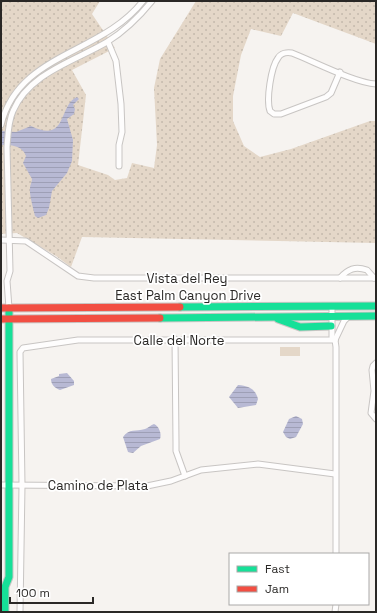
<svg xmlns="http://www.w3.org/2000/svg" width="377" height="613" font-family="'Space Grotesk',sans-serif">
<defs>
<pattern id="grass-dots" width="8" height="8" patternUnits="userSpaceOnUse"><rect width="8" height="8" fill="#e4d7c8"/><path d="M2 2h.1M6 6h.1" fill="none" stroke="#c4b9ac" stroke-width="1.8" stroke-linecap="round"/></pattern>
<pattern id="water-rules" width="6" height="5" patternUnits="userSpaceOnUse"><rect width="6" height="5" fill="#b8b9d4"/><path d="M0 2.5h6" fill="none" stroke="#9e9fb6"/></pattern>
</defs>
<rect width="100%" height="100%" fill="#f6f3f0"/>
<path fill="url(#grass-dots)" d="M 1,1 L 100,1 L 92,14 L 115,48 L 72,70 L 86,95 L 78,165 L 108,175 L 115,180 L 127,178 L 132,163 L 154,168 L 157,145 L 154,88 L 160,59 L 196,1 L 376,1 L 376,44 L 293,13 L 281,36 L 251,29 L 241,55 L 233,96 L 233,121 L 244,146 L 260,157 L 291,149 L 370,121 L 376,121 L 376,243 L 82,237 L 71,267 L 56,256 L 17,233 L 1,234 Z"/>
<rect fill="#e4d7c8" x="280" y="347" width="20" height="9"/>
<g fill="url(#water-rules)">
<path d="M 77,97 L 79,99 L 73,105 L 75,109 L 74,114 L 67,119 L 73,140 L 72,161 L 67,173 L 52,191 L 49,208 L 46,215 L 38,218 L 35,216 C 34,211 29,194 30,188 C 30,185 32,182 32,179 L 23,163 L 26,156 C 22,145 11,145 1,145 L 1,131 L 16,132 L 31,126 C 68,144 58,105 77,97 Z"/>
<path d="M 67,373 L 74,381 L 74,385 L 60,390 C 55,388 51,385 51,379 L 59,376 L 59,374 Z"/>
<path d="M 238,385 C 248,386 255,388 258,399 L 256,405 L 238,408 L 229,397 Z"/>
<path d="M 296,416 L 302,419 L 303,424 L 296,437 L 290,439 L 286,437 L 283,432 L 289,419 Z"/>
<path d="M 154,424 C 159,426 162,434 160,439 L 141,446 L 133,453 L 128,452 L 123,437 C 129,428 136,432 145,429 C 148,428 151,425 154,424 Z"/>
</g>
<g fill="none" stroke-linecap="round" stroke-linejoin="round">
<g stroke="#c8c5c3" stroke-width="7">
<g id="street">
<path d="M 108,42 L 116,61 L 121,104 L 122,132 L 119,145 L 119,166"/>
<path d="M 340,72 L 331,93 L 326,97 L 281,114 L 274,114 L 270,111 C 266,100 271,67 278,58 C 281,53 287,52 292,53 C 313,61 355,83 376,84"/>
<path d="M 1,125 C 18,53 101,55 143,1"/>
<path d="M 1,240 L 26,241 L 78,276 L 94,278 L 376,278"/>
<path d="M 340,278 C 348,269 355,266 367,270 L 374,278"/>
<path d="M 332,306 L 332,337 L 335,340 L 336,347 L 336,554"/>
<path d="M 9,308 L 7,281 L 10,271 L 7,147 C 8,135 8,122 13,111 C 29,73 75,61 107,42 C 125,31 139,17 152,1"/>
<path d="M 175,339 L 176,443 L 176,451 L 185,476"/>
<path d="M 335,340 L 344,321 L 349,316"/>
<path d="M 376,363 L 373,366 L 372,370 L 374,391 L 371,413 L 376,419"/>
<path d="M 1,485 L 147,486 L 171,481 L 201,470 L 258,464 L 335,474"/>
<path d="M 20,612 L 22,485 L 20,352 L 23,348 L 78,340 L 335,340"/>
<path d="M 335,612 L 336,604"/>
</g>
</g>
<g stroke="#c8c5c3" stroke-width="9">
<g id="fast">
<path d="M 180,307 L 376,306"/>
<path d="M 160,318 L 376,316"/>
<path d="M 278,319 L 300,327 L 331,326"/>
<path d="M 5,612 L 5,587 L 9,577 L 9,308"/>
</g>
</g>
<g stroke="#c8c5c3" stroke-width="9">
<g id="jam">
<path d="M 1,308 L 180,307"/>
<path d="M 1,319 L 160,318"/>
</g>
</g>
<use href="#street" stroke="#fefdfd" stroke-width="5"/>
<use href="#fast" stroke="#16e098" stroke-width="7"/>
<use href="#jam" stroke="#f24e42" stroke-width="7"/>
</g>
<g text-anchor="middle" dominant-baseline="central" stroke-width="3.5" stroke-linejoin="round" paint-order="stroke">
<g font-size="13" fill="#2a2826" stroke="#fff">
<text x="187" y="278">Vista del Rey</text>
<text x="188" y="295">East Palm Canyon Drive</text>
<text x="179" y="340">Calle del Norte</text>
<text x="98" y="485">Camino de Plata</text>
</g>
</g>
<rect width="377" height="613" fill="none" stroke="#2a2826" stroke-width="4"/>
<rect x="229" y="553" width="140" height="52" fill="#ffffff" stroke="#aaa9a8"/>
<rect x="237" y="566" width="20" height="6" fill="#16e098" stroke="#aaa9a8"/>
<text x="265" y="573" font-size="12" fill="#2a2826">Fast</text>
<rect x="237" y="586" width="20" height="6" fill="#f24e42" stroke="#aaa9a8"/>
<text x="265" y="593" font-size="12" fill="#2a2826">Jam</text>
<path d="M10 597v6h83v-6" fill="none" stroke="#2a2826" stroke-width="2"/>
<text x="16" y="597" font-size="12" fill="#2a2826" stroke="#ffffff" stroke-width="3" paint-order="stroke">100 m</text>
</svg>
